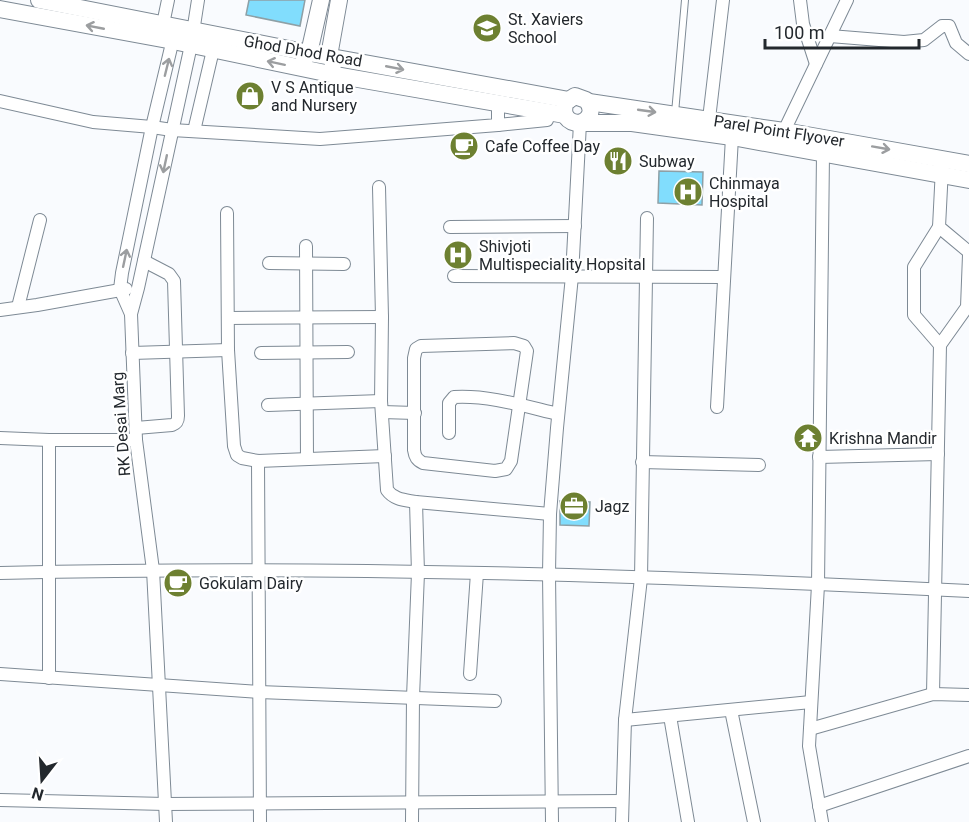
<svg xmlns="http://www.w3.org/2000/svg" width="969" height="822" font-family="Roboto,sans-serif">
<rect width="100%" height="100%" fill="#f9fbfe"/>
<g fill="#81ddfd" stroke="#8ea0a6" stroke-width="1.5">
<path d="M 249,0 L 305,0 L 300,26 L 246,15 Z"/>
<path d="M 659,171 L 703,172 L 702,205 L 658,203 Z"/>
<path d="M 560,501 L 590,502 L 589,526 L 560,525 Z"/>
</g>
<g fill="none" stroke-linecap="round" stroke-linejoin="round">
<g stroke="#7e8a95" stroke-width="8">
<path id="lane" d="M 675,113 L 685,0"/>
</g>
<g stroke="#7e8a95" stroke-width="14">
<g id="street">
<path d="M 800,0 L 803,24 L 816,64"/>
<path d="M 163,24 L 168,0"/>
<path d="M 830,36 L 904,42 L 924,40 L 942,26 L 949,26 L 956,43 L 969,54"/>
<path d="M 0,101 L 93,122 L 152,127 L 172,130 L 320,139 L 498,125 L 498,103"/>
<path d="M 709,119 L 723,0"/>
<path d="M 498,125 L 547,120 L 550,112"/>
<path d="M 194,131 L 213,50"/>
<path d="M 784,131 L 847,0"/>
<path d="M 942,168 L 939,227 L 969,252"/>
<path d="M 379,187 L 382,317 L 381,401 L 387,490 C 394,500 406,500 416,502 L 550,514"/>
<path d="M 227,213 L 228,350 L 234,446 L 237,455 L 242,458 L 258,461 L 385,456"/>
<path d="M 450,227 L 575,226"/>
<path d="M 939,227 L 914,267 L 914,315 L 940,345"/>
<path d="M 306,246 L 307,459"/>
<path d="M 269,263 L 344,264"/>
<path d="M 454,276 L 724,277"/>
<path d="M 18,307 L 40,220"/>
<path d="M 0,310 L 37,305 L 126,289"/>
<path d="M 131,314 L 120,289 L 122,273 L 152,127 L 174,35"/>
<path d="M 228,318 L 382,317"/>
<path d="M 514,343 L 524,346 L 527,351 L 526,358 L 511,461 L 506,469 L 495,471 L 423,463 C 417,460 415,457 414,450 L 414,358 L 416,349 L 421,346 Z"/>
<path d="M 132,353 L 228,350"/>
<path d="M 261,353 L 348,352"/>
<path d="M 268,405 L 381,401"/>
<path d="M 717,407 L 732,137"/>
<path d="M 382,412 L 415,413"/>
<path d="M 136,428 L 172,425 C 177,423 178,421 178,416 L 174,281 L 169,274 L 144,261"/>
<path d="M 449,433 L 449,403 L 454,397 C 489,395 524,406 558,414"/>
<path d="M 0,438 L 49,440 L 136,440"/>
<path d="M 819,457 L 938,454"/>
<path d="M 258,461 L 260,822"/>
<path d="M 642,462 L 759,465"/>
<path d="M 0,573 C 323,565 646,575 969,591"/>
<path d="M 0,674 L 259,692 L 495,701"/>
<path d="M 470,674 L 477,573"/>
<path d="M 49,678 L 49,440"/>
<path d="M 933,694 L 940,345 L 967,307 L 969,255"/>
<path d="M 731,710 L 754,822"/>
<path d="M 670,716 L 688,822"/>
<path d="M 625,720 L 811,702"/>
<path d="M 810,729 L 933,694 L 969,695"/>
<path d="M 0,800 L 165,804 L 622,801"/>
<path d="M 819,806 L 969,756"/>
<path d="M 166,822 L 153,570 L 136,440 L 131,314 L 138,288 L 191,45 L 198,0"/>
<path d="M 412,822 L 413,697 L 418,573 L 416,502"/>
<path d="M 552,822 L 549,574 L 550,514 L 557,428 L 572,276 L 580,123"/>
<path d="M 622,822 L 625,720 L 641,578 L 647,218"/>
<path d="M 822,822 L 809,746 L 818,585 L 823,154"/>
</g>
</g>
<g stroke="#7e8a95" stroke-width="18">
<g id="secondary">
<path d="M 39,0 L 309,53 L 569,100"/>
<path d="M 0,9 L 173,41 L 335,75 L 565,115"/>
<path d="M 304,59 L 309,53 L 321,0"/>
<path d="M 333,65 L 332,59 L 329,56 L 339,0"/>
<path d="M 589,102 L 784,131 L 969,164"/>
<path d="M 580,123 C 591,119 594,109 586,100 L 575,96 L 566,102 C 561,114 567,123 580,123 L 632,123 L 732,137 L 969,180"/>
</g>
</g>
<use href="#lane" stroke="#fff" stroke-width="6"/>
<use href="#street" stroke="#fff" stroke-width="12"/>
<use href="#secondary" stroke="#fff" stroke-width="16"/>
</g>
<defs><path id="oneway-shaft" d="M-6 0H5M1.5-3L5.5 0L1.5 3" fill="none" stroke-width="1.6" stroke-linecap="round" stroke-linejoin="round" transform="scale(1.5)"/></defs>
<g stroke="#9c9ea0">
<use href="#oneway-shaft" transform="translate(95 27) rotate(-169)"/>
<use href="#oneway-shaft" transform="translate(276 63) rotate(-168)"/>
<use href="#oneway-shaft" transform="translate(167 67) rotate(-76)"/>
<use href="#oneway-shaft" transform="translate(395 68) rotate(11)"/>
<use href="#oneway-shaft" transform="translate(647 111) rotate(8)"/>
<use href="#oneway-shaft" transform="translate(881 148) rotate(10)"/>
<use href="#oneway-shaft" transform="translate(165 164) rotate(102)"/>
<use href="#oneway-shaft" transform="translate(125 258) rotate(-78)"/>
</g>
<defs>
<g id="school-disc" transform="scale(1.5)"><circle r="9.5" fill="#6d8031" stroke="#fff"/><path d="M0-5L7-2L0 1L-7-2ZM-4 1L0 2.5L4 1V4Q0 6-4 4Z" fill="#fff"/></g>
<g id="shop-disc" transform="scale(1.5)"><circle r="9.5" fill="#6d8031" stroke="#fff"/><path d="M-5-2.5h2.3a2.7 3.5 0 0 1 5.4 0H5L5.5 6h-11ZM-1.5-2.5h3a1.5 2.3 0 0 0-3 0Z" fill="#fff"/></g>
<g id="cafe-disc" transform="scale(1.5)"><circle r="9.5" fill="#6d8031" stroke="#fff"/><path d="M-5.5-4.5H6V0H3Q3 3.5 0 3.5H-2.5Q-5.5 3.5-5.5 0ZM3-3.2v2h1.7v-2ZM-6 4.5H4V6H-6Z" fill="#fff"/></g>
<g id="restaurant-disc" transform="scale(1.5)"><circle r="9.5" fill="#6d8031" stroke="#fff"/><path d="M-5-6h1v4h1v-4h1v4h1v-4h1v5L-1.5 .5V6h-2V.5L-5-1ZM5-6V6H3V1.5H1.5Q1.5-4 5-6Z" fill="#fff"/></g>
<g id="hospital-disc" transform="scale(1.5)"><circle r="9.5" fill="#6d8031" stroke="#fff"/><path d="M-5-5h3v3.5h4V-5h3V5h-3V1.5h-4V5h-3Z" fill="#fff"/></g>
<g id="temple-disc" transform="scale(1.5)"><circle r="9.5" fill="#6d8031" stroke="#fff"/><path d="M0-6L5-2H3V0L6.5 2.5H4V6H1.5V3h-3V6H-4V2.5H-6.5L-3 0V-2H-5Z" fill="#fff"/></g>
<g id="office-disc" transform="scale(1.5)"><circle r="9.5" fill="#6d8031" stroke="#fff"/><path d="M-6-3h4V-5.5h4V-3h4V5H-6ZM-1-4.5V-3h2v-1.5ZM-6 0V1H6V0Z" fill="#fff"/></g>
</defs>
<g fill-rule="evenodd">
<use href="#school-disc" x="487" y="28"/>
<use href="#shop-disc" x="250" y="96"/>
<use href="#cafe-disc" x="464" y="146"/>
<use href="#restaurant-disc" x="618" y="161"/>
<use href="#hospital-disc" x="688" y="192"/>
<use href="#hospital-disc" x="458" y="255"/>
<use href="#temple-disc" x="808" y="438"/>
<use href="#office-disc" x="574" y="506"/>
<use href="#cafe-disc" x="178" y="583"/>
</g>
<g text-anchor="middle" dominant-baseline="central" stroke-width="5" stroke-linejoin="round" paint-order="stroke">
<g font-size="16" fill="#23282d" stroke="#fff" text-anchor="start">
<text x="508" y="19">St. Xaviers<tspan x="508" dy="18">School</tspan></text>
<text x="271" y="87">V S Antique<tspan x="271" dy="18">and Nursery</tspan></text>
<text x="485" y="146">Cafe Coffee Day</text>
<text x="639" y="161">Subway</text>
<text x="709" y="183">Chinmaya<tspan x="709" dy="18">Hospital</tspan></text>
<text x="479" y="246">Shivjoti<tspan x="479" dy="18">Multispeciality Hopsital</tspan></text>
<text x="829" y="438">Krishna Mandir</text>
<text x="595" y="506">Jagz</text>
<text x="199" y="583">Gokulam Dairy</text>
</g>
<g font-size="16" fill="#23282d" stroke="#fff">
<text transform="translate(303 51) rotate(10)">Ghod Dhod Road</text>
<text transform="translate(779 131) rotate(9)">Parel Point Flyover</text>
<text transform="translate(121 424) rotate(-94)">RK Desai Marg</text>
</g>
</g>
<g transform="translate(42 780) rotate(197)" stroke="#ffffff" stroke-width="4.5" paint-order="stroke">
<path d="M0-4.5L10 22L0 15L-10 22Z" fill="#23282d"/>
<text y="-9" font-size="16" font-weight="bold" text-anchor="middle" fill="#23282d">N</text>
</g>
<path d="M765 39v9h154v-9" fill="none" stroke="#23282d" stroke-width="3"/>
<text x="774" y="39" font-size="18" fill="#23282d" stroke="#ffffff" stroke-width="4.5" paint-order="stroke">100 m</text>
</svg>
